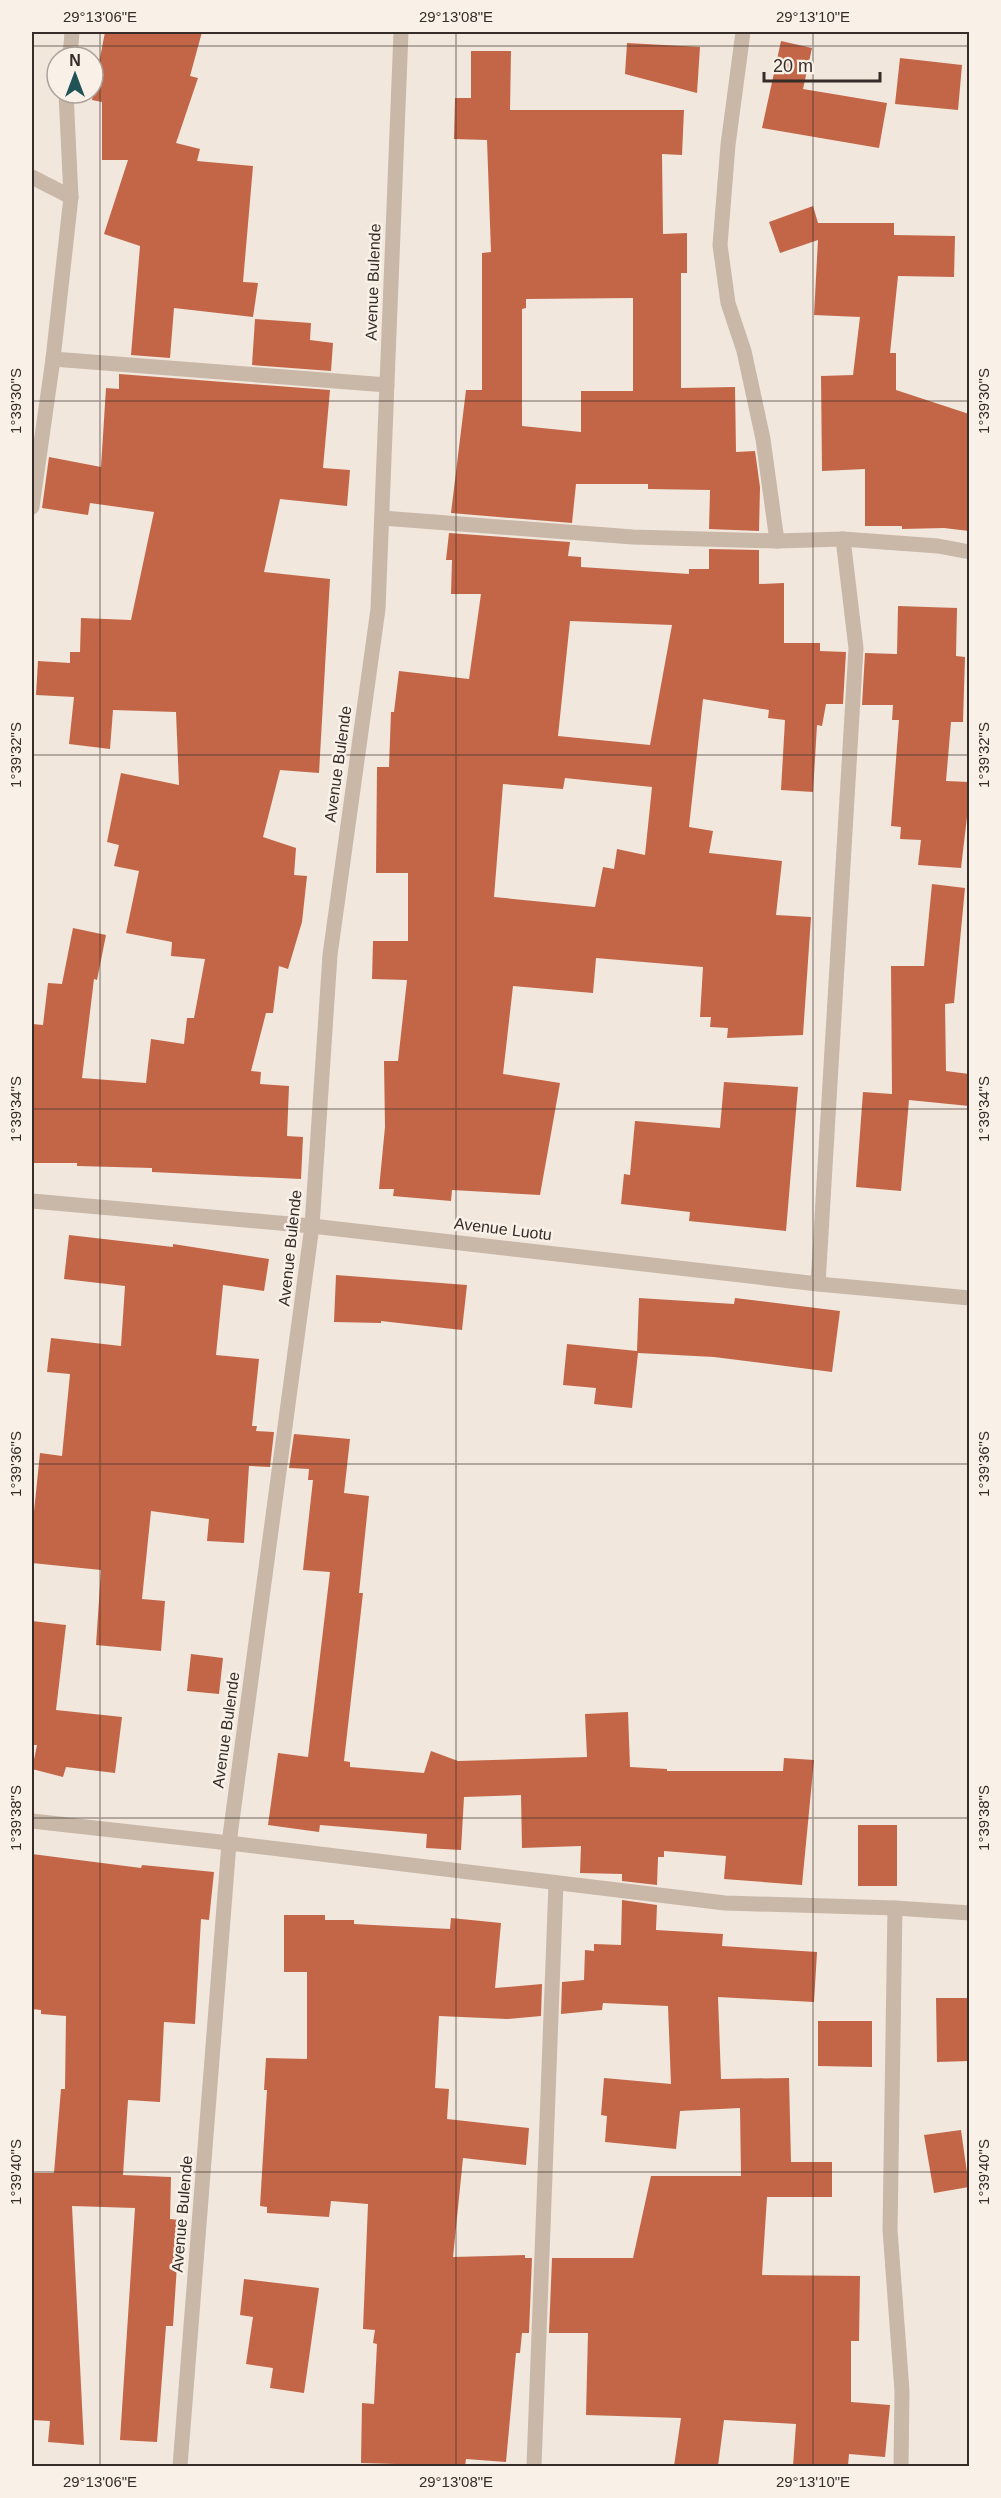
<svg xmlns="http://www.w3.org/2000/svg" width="1001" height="2498" font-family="Arial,sans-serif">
<rect width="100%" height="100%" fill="#f1e7dc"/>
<g fill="#c36648" fill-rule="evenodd">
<path d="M 105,32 L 202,32 L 190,76 L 198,78 L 176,143 L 200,149 L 197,161 L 253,166 L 243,282 L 258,283 L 253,317 L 174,308 L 170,358 L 131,355 L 140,246 L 104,234 L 128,160 L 102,160 L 102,102 L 92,100 Z"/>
<path d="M 781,41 L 812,48 L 803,89 L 887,103 L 879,148 L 762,128 Z"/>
<path d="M 627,43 L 700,47 L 697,93 L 625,74 Z"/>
<path d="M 471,51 L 511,51 L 510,110 L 684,110 L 682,155 L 662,154 L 663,234 L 687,233 L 687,273 L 681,273 L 681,388 L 735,387 L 736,452 L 755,451 L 760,487 L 759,531 L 709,529 L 710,490 L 648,489 L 648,484 L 576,484 L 572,523 L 451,513 L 466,390 L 482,390 L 482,253 L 491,252 L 487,140 L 454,139 L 455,98 L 471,98 ZM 633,298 L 633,391 L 581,391 L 581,432 L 522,426 L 522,309 L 526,308 L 526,299 Z"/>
<path d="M 900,58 L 962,65 L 958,110 L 895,104 Z"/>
<path d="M 813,206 L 818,223 L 894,223 L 894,235 L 955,236 L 954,277 L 898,276 L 890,353 L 896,353 L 896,390 L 969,414 L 969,531 L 944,528 L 902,529 L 902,526 L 865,526 L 865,469 L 822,471 L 821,376 L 853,375 L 860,317 L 814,315 L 818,240 L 780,253 L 769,222 Z"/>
<path d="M 255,319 L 311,323 L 310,340 L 333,343 L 331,371 L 252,365 Z"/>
<path d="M 119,374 L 330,390 L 323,468 L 350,470 L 347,506 L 280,499 L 264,572 L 330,579 L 319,773 L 280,770 L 263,837 L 296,848 L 294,875 L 307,876 L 302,922 L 288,969 L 279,966 L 273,1013 L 266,1013 L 251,1071 L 261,1072 L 260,1084 L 289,1086 L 287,1136 L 303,1137 L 301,1179 L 152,1172 L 152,1168 L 77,1166 L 77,1163 L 32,1163 L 32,1024 L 43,1025 L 48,983 L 62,984 L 73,928 L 106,935 L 97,980 L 94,979 L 82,1078 L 146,1083 L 151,1039 L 184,1044 L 187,1018 L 194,1018 L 205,959 L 171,956 L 172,942 L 126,933 L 139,871 L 114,866 L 119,845 L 107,842 L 121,773 L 179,785 L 176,712 L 113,710 L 110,749 L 69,744 L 74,697 L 36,695 L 38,661 L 70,663 L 70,652 L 80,652 L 81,618 L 131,620 L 154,512 L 90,503 L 88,515 L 42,508 L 49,457 L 101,467 L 106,388 L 119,389 Z"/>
<path d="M 449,533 L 570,542 L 568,556 L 581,557 L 581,567 L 689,574 L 689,569 L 709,569 L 709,549 L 759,550 L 759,584 L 784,583 L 784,643 L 820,643 L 820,651 L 846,652 L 843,704 L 826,704 L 822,726 L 817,725 L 813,792 L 781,790 L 785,720 L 768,718 L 769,710 L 703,699 L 689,827 L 713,831 L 709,853 L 782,861 L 776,915 L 811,917 L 803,1035 L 727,1038 L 728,1028 L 710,1027 L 711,1017 L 700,1017 L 703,967 L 596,958 L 593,993 L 513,986 L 503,1074 L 560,1083 L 540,1195 L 452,1190 L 451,1201 L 393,1196 L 394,1189 L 379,1189 L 385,1127 L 384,1061 L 398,1061 L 407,980 L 372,979 L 373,941 L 408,941 L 408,873 L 376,873 L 377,767 L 389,767 L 391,712 L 394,712 L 399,671 L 469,679 L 481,594 L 451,594 L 452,560 L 446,560 ZM 570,621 L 672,625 L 650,745 L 558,736 ZM 565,778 L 652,787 L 645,855 L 617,849 L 614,869 L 603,867 L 595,907 L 494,897 L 503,784 L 563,789 Z"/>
<path d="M 898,606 L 957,608 L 956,656 L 965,657 L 963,722 L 951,722 L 946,781 L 969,782 L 969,817 L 967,817 L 961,868 L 918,865 L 921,840 L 900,839 L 901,827 L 891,826 L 899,720 L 892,720 L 893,705 L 862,705 L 865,653 L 897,654 Z"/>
<path d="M 932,884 L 965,888 L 954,1003 L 945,1004 L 946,1071 L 969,1074 L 969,1106 L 909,1100 L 901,1191 L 856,1187 L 863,1092 L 892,1094 L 891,966 L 924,966 Z"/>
<path d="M 724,1082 L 798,1087 L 786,1231 L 689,1221 L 690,1212 L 621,1204 L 624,1174 L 630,1175 L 635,1121 L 720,1128 Z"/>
<path d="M 69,1235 L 173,1247 L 173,1244 L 269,1259 L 264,1291 L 223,1285 L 216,1355 L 259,1359 L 252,1426 L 257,1426 L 256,1431 L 274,1432 L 270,1467 L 249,1466 L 244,1543 L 207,1541 L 209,1519 L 151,1511 L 142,1599 L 165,1601 L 161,1651 L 96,1645 L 101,1570 L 32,1563 L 32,1531 L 40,1453 L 62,1456 L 70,1374 L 47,1372 L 51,1338 L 121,1346 L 125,1286 L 64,1279 Z"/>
<path d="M 336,1275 L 467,1285 L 462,1330 L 381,1321 L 381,1323 L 334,1322 Z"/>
<path d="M 639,1298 L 734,1304 L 735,1298 L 840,1311 L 832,1372 L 714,1357 L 638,1353 L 632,1408 L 594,1404 L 596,1388 L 563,1385 L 567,1344 L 637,1351 Z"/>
<path d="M 294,1434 L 350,1439 L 344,1493 L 369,1496 L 359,1593 L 363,1593 L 344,1761 L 350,1762 L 350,1767 L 424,1773 L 431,1751 L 458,1761 L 587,1757 L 585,1714 L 628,1712 L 630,1767 L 667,1769 L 667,1771 L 783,1771 L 784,1758 L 814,1760 L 802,1885 L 724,1879 L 726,1856 L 664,1851 L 664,1857 L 658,1857 L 657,1885 L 622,1881 L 622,1874 L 580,1873 L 581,1846 L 522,1848 L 521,1795 L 464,1797 L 461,1850 L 426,1848 L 427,1834 L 320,1825 L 319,1832 L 268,1825 L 278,1753 L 308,1757 L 330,1572 L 303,1570 L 313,1480 L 308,1480 L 309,1469 L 289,1468 Z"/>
<path d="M 32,1621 L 66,1625 L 56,1710 L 122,1717 L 115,1773 L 66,1767 L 63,1777 L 32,1769 L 37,1745 L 32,1745 Z"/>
<path d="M 191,1654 L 223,1658 L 219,1694 L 187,1691 Z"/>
<rect x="858" y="1825" width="39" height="61"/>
<path d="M 32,1854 L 141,1868 L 142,1865 L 214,1872 L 209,1920 L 201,1919 L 195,2024 L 164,2022 L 160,2102 L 128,2100 L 123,2175 L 171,2177 L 170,2219 L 180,2220 L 173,2326 L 166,2326 L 157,2442 L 120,2440 L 135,2208 L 72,2206 L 84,2445 L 48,2442 L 50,2421 L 32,2420 L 32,2173 L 54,2173 L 61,2089 L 65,2089 L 66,2016 L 41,2014 L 41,2010 L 32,2009 Z"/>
<path d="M 622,1900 L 657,1905 L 656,1930 L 723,1934 L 722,1946 L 817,1952 L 814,2002 L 718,1997 L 721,2079 L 789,2078 L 791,2162 L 832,2162 L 832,2197 L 767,2197 L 762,2275 L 860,2276 L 859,2341 L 851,2341 L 851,2402 L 890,2405 L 885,2457 L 849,2454 L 848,2466 L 793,2466 L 796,2424 L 724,2420 L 718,2466 L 674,2466 L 681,2418 L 586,2415 L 588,2333 L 549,2333 L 552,2258 L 633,2258 L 651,2176 L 741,2176 L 740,2108 L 680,2111 L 676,2149 L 605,2142 L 607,2116 L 601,2115 L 604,2078 L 671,2084 L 668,2006 L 603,2003 L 602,2010 L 561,2014 L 562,1982 L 584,1980 L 585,1950 L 594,1951 L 594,1944 L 621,1945 Z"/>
<path d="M 284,1915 L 325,1915 L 325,1920 L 354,1920 L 354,1924 L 450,1929 L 451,1918 L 501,1923 L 495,1988 L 542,1984 L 541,2016 L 507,2019 L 439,2016 L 435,2088 L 449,2089 L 447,2119 L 529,2128 L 526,2165 L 463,2158 L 453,2257 L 525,2255 L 525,2258 L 532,2258 L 529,2333 L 522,2333 L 520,2353 L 516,2353 L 506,2462 L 466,2459 L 465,2466 L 361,2463 L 362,2403 L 374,2404 L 377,2344 L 373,2343 L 375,2330 L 363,2329 L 368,2204 L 331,2201 L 329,2217 L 267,2213 L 267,2207 L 260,2206 L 267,2090 L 264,2090 L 266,2058 L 307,2059 L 307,1972 L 284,1972 Z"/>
<path d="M 936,1998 L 969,1998 L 969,2061 L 937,2062 Z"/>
<path d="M 818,2021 L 872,2021 L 872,2067 L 818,2066 Z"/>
<path d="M 961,2130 L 969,2187 L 934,2193 L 924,2135 Z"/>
<path d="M 244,2279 L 319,2288 L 304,2393 L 270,2388 L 273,2368 L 246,2364 L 253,2317 L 240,2315 Z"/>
</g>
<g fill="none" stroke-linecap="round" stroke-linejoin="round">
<g stroke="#c9b7a8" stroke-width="15">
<path d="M 743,32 L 728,145 L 720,245 L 728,303 L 744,351 L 763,439 L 777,541"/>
<path d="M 70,57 L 72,32"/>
<path d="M 32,177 L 71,197"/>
<path d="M 53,359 L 387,385"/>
<path d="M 32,507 L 53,359 L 71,197 L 66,93"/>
<path d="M 382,518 L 633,537 L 777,541 L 843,539 L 938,546 L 970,552"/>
<path d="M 32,1201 L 312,1226 L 818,1284 L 970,1298"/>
<path d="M 818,1284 L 856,648 L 843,539"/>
<path d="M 32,1821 L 229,1843 L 725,1903 L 895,1908 L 970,1913"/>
<path d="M 895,1908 L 890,2230 L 902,2391 L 901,2466"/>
<path d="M 180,2466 L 229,1843 L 312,1226 L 330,955 L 378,609 L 401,32"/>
<path d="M 534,2466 L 556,1883"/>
</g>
</g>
<path fill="none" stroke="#362c28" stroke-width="1.5" stroke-opacity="0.45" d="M 100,32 L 100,2466M 456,32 L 456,2466M 813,32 L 813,2466M 32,46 L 970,46M 32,401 L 970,401M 32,755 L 970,755M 32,1109 L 970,1109M 32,1464 L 970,1464M 32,1818 L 970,1818M 32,2172 L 970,2172"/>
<g text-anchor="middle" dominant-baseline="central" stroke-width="5" stroke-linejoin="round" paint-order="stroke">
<g font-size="16" fill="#362c28" stroke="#f9f1e8">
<text transform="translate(373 282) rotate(-88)">Avenue Bulende</text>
<text transform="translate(338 764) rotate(-82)">Avenue Bulende</text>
<text transform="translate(503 1229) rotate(7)">Avenue Luotu</text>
<text transform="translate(290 1248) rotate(-84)">Avenue Bulende</text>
<text transform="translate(226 1730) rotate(-82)">Avenue Bulende</text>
<text transform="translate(182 2214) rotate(-85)">Avenue Bulende</text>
</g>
</g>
<rect width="1001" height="2498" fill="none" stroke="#f9f1e8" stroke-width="66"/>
<g transform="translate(75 75)"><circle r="28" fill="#f9f1e8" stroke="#aba29b" stroke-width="1.5"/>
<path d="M0-4.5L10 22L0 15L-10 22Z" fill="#1f5356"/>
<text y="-9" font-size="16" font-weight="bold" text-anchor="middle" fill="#362c28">N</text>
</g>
<path d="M764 72v9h116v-9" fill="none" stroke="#362c28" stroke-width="3"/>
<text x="773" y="72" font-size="18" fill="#362c28" stroke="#f9f1e8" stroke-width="4.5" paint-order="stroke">20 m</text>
<rect x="33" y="33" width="935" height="2432" fill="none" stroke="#362c28" stroke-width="2"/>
<g font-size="15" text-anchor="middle" fill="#362c28">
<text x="100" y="22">29°13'06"E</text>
<text x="456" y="22">29°13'08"E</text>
<text x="813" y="22">29°13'10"E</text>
<text transform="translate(16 401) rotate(-90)" y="5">1°39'30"S</text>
<text transform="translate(984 401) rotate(-90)" y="5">1°39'30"S</text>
<text transform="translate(16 755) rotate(-90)" y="5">1°39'32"S</text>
<text transform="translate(984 755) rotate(-90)" y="5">1°39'32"S</text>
<text transform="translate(16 1109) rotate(-90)" y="5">1°39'34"S</text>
<text transform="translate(984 1109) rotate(-90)" y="5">1°39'34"S</text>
<text transform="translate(16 1464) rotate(-90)" y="5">1°39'36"S</text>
<text transform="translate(984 1464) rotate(-90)" y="5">1°39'36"S</text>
<text transform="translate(16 1818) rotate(-90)" y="5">1°39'38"S</text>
<text transform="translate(984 1818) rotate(-90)" y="5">1°39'38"S</text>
<text transform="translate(16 2172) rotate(-90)" y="5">1°39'40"S</text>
<text transform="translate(984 2172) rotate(-90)" y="5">1°39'40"S</text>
<text x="100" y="2487">29°13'06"E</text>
<text x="456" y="2487">29°13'08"E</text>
<text x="813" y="2487">29°13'10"E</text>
</g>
</svg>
